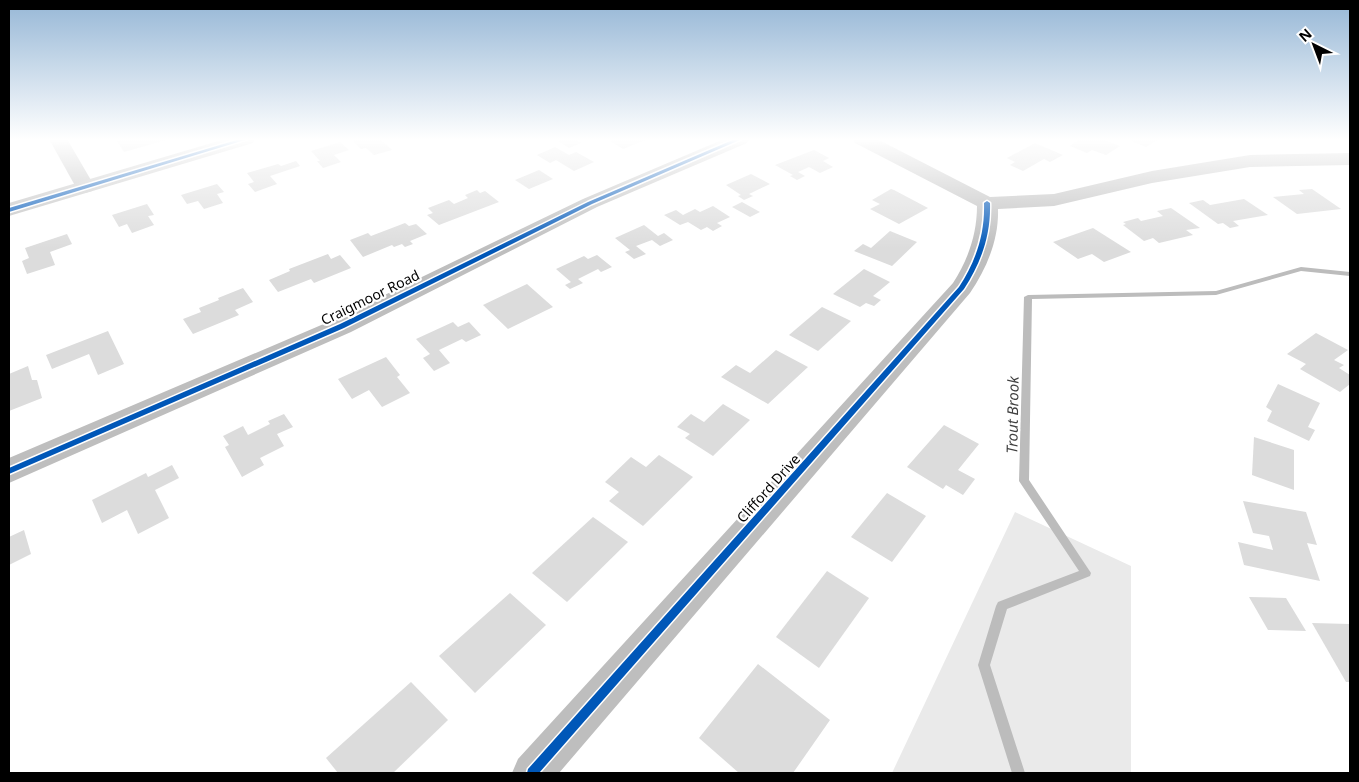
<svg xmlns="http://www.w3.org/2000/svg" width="1359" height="782" font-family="'Noto Sans',sans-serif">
<rect width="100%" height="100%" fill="#fff"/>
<path fill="#eaeaea" d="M 1015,512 L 1131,566 L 1131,773 L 892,773 Z"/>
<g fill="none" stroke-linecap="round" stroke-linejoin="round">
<path fill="#bcbcbc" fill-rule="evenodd" d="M 1301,267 L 1350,272 L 1350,276 L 1301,271 L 1216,295 L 1032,299 L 1029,480 L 1091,573 L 1090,576 L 1007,609 L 990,665 L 1025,773 L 1012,773 L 978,665 L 996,606 L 998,602 L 1079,571 L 1019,481 L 1024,297 L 1028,295 L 1216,291 Z"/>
</g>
<g fill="#dcdcdc">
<path d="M 123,139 L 166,139 L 166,140 L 124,152 L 117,141 Z"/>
<path d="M 351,139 L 380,139 L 392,150 L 374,155 L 366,148 L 361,149 Z"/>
<path d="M 563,139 L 574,139 L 581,143 L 569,148 L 558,141 Z"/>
<path d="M 616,139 L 648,139 L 623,149 L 610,141 Z"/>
<path d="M 1080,139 L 1103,139 L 1120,146 L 1106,155 L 1092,150 L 1087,153 L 1070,146 Z"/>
<path d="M 1127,139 L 1159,139 L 1146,147 Z"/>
<path d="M 340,142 L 349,150 L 334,155 L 341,162 L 323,168 L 317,161 L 320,161 L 311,151 Z"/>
<path d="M 1035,143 L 1063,155 L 1050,162 L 1044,159 L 1023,171 L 1010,165 L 1015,162 L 1007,158 Z"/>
<path d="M 555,147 L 569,155 L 576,152 L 594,162 L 574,171 L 556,160 L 550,163 L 537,155 Z"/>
<path d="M 814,150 L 829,158 L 823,161 L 833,167 L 820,173 L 809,167 L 798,172 L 805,176 L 797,180 L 790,176 L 793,175 L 775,165 Z"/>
<path d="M 296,161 L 300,166 L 270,176 L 277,184 L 255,192 L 248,184 L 254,182 L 247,173 L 278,164 L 281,166 Z"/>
<path d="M 539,170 L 553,179 L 529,189 L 515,180 Z"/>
<path d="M 751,174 L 770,184 L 749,194 L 753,196 L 744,200 L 738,196 L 741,195 L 726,185 Z"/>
<path d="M 217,184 L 224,192 L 217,194 L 223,203 L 204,209 L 198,201 L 187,204 L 181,195 Z"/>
<path d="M 891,189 L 894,190 L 928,208 L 899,224 L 870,209 L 880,204 L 872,200 Z"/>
<path d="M 1312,189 L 1341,209 L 1297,214 L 1273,197 L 1304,194 L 1299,190 Z"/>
<path d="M 477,190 L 480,193 L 485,191 L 499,202 L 439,225 L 427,215 L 433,213 L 428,208 L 449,200 L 454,204 L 468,198 L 465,195 Z"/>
<path d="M 1244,199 L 1268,215 L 1233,221 L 1239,226 L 1230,228 L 1223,223 L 1218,224 L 1189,203 L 1203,200 L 1210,205 Z"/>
<path d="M 742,202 L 760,212 L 750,217 L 732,207 Z"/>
<path d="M 147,204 L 154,215 L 148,216 L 154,225 L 132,233 L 127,224 L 119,227 L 112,215 Z"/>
<path d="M 713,206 L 730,217 L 717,223 L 722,226 L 713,231 L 707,227 L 701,230 L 688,222 L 680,225 L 664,215 L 676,210 L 683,215 L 695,209 L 700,212 Z"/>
<path d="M 1171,208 L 1200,228 L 1186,230 L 1193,235 L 1159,243 L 1153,238 L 1144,241 L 1123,225 L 1126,224 L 1123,222 L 1138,218 L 1141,221 L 1163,216 L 1157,211 Z"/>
<path d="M 405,223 L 409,226 L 416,224 L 427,234 L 410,241 L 413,244 L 405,247 L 402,244 L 394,247 L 392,245 L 363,257 L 350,240 L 368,233 L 371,236 Z"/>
<path d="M 644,225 L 658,236 L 664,233 L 673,240 L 660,246 L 652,240 L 636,246 L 646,254 L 634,259 L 625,252 L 630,250 L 615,238 Z"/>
<path d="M 1093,228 L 1131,252 L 1104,262 L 1092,254 L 1078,259 L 1053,242 Z"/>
<path d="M 890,231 L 917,242 L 892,266 L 854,251 L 863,244 L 871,248 Z"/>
<path d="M 67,234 L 72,244 L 50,252 L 55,265 L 27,274 L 22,261 L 29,258 L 25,248 Z"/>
<path d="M 328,254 L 331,259 L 340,255 L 351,268 L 314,283 L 311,279 L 278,292 L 269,280 L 290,271 L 289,269 Z"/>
<path d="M 597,255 L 612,267 L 601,272 L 598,269 L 578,279 L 583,283 L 570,289 L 565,285 L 571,282 L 556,269 L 584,256 L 588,259 Z"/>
<path d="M 864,269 L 890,282 L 873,296 L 881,300 L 874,306 L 866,303 L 860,307 L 833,294 Z"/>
<path d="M 527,284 L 553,307 L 508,329 L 483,305 Z"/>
<path d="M 243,288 L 253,302 L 235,310 L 239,315 L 193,334 L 183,319 L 201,312 L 199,308 L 219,300 L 218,298 Z"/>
<path d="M 822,307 L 851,321 L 818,351 L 789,335 Z"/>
<path d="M 453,322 L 458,327 L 469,322 L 481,335 L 466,342 L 462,339 L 439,350 L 450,363 L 434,371 L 423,358 L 430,354 L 416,339 Z"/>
<path d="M 108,331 L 124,364 L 98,375 L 89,354 L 52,369 L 46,355 Z"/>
<path d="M 1316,333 L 1348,350 L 1334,360 L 1344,365 L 1339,368 L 1350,375 L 1350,384 L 1340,392 L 1300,369 L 1306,364 L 1287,354 Z"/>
<path d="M 776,350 L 808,367 L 768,404 L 721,377 L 736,365 L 750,373 Z"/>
<path d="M 386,357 L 400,375 L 397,377 L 410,393 L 382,407 L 369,390 L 352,399 L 338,379 Z"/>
<path d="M 28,366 L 32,380 L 37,380 L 42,398 L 9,411 L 9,374 Z"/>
<path d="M 1278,384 L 1320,403 L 1308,427 L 1315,430 L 1309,441 L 1267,421 L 1272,411 L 1266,407 Z"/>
<path d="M 723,404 L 750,420 L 713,456 L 685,438 L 690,434 L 677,427 L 691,414 L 704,422 Z"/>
<path d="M 284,414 L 293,427 L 277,434 L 284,446 L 260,458 L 264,465 L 242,477 L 225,447 L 229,445 L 223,436 L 243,426 L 248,435 L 270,424 L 268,421 Z"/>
<path d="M 944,425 L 979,444 L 958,470 L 975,479 L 963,495 L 946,485 L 943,489 L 907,467 Z"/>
<path d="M 1254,437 L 1294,450 L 1294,490 L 1252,475 Z"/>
<path d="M 659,455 L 693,477 L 643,526 L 609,501 L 619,492 L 605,482 L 631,457 L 646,467 Z"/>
<path d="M 172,465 L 179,478 L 155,490 L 169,518 L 138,534 L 127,510 L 102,523 L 92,500 L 146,473 L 148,477 Z"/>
<path d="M 887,493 L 926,516 L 892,562 L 851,537 Z"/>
<path d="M 1243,501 L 1306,512 L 1317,545 L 1307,543 L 1320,581 L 1244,565 L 1238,542 L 1273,550 L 1269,536 L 1253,533 Z"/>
<path d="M 593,517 L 628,542 L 567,602 L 532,573 Z"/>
<path d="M 24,530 L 31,554 L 9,565 L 9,537 Z"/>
<path d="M 827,571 L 869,598 L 819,668 L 776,637 Z"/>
<path d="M 510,593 L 546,625 L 475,693 L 439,656 Z"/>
<path d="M 1249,597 L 1286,598 L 1306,631 L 1268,630 Z"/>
<path d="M 1312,623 L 1350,624 L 1350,682 L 1346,682 Z"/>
<path d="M 758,664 L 830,720 L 793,773 L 739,773 L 699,738 Z"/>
<path d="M 411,682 L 448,720 L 393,773 L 338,773 L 326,758 Z"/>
</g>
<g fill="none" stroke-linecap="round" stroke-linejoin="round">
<g fill="#bebebe" fill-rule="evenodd">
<path d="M 49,139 L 67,139 L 95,187 L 92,191 L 85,193 L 78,191 Z"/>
<path d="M 724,139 L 749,139 L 747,143 L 597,207 L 351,332 L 9,483 L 9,458 L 333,320 L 583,199 Z"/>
<path d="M 853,139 L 877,139 L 990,197 L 1054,194 L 1152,171 L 1250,155 L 1350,153 L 1350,165 L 1250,167 L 1152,183 L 1054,206 L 998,209 C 999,239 987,268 970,293 L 559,773 L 512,773 L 518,759 L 953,283 C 968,260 977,234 977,206 L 855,143 Z"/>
</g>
<path fill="#c1c1c1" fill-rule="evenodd" d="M 225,139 L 255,139 L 253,143 L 9,216 L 9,203 Z"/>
<g stroke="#fff" stroke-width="3">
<g id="cycleway">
<path d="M 240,139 L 248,139 L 9,212 L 9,208 Z"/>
<path d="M 735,139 L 742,139 L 592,204 L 344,328 L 9,474 L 9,468 L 340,324 L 588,202 Z"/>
<path d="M 987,201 L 990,203 C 991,235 981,263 964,289 L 539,773 L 527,773 L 528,769 L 959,287 C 976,261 985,234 984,203 Z"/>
</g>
</g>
<use href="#cycleway" fill="#0057b8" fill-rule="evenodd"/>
</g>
<linearGradient id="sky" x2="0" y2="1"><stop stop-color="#96b7d6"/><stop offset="0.56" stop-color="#fff"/><stop offset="1" stop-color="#fff" stop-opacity="0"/></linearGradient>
<rect width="1359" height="249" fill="url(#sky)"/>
<g text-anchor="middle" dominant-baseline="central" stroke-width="4.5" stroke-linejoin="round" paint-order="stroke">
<g font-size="14" fill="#000" stroke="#fff">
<text transform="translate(370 297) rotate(-26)">Craigmoor Road</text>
<text transform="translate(768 488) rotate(-48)">Clifford Drive</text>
</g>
<g font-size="15" font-style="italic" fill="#404040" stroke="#fff">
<text transform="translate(1012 415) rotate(-89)">Trout Brook</text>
</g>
</g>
<rect width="1359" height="782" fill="none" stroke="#000000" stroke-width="20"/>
<g transform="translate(1314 45) rotate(318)" stroke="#ffffff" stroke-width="4" paint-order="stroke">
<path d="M0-4L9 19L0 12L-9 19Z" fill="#000000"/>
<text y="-8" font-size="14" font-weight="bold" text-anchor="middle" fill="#000000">N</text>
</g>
</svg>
